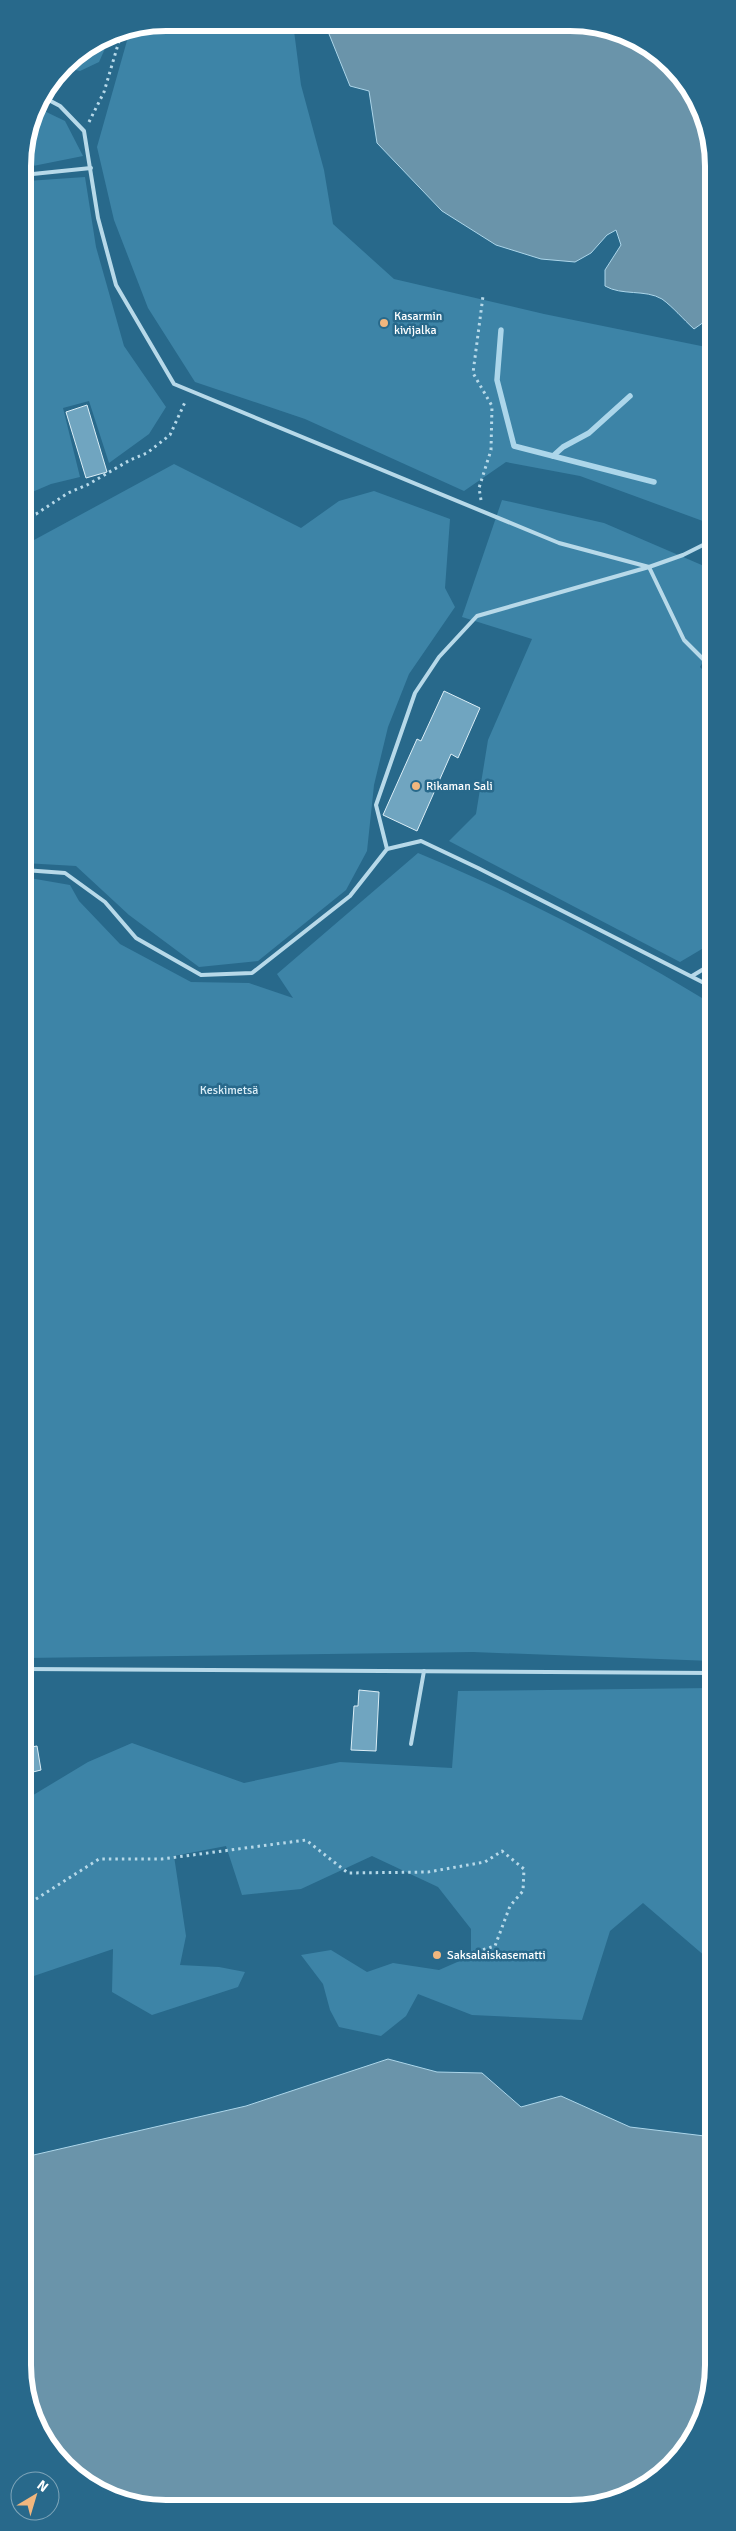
<svg xmlns="http://www.w3.org/2000/svg" width="736" height="2531" font-family="Signika,sans-serif">
<rect width="100%" height="100%" fill="#28698b"/>
<g fill="#3d84a7">
<path d="M 166,23 L 293,23 L 301,85 L 324,170 L 333,224 L 394,279 L 544,314 L 711,348 L 711,524 L 580,476 L 506,462 L 464,491 L 305,419 L 195,382 L 148,308 L 114,220 L 97,147 L 130,30 Z"/>
<path d="M 112,33 L 99,62 L 80,71 L 63,67 Z"/>
<path d="M 36,107 L 65,121 L 83,156 L 23,168 L 23,157 Z"/>
<path d="M 85,177 L 96,247 L 124,346 L 166,407 L 149,434 L 109,463 L 89,401 L 63,408 L 80,477 L 51,484 L 23,496 L 23,186 L 27,181 Z"/>
<path d="M 174,464 L 301,528 L 339,501 L 374,491 L 450,519 L 445,588 L 455,607 L 409,674 L 388,727 L 374,785 L 367,851 L 346,890 L 258,961 L 199,967 L 129,915 L 76,866 L 24,863 L 23,546 Z"/>
<path d="M 502,500 L 604,523 L 711,569 L 711,648 L 700,667 L 711,678 L 712,943 L 680,962 L 449,841 L 476,814 L 488,740 L 532,639 L 462,617 Z"/>
<path d="M 418,853 C 519,895 619,947 712,1004 L 712,1661 L 473,1652 L 24,1658 L 24,877 L 70,885 L 79,901 L 120,944 L 191,982 L 249,983 L 293,998 L 277,974 Z"/>
<path d="M 712,1688 L 713,1963 L 643,1903 L 610,1931 L 582,2020 L 472,2015 L 418,1994 L 406,2016 L 381,2036 L 339,2027 L 330,2010 L 323,1984 L 301,1955 L 331,1950 L 367,1972 L 393,1963 L 439,1970 L 471,1956 L 471,1929 L 438,1887 L 372,1856 L 301,1889 L 242,1895 L 226,1846 L 174,1856 L 186,1936 L 180,1965 L 219,1967 L 245,1972 L 238,1987 L 152,2015 L 112,1992 L 113,1949 L 25,1979 L 25,1800 L 88,1762 L 132,1743 L 244,1783 L 340,1762 L 452,1768 L 458,1691 Z"/>
</g>
<g fill="#6a94aa" stroke="#acd6ea">
<path d="M 325,24 L 598,25 L 672,65 L 711,138 L 711,317 L 694,329 C 683,319 673,307 662,299 C 645,289 622,296 605,286 L 605,270 L 621,245 L 616,230 L 607,235 L 591,253 L 575,262 L 541,259 L 496,245 L 442,211 L 377,143 L 369,91 L 350,86 Z"/>
<path d="M 388,2059 L 437,2072 L 482,2073 L 521,2107 L 561,2096 L 630,2127 L 713,2137 L 713,2374 L 702,2420 L 678,2460 L 642,2489 L 598,2506 L 138,2506 L 64,2466 L 25,2393 L 25,2157 L 246,2106 Z"/>
</g>
<g fill="none" stroke-linecap="round" stroke-linejoin="round">
<g stroke="#acd6ea" stroke-width="5.5">
<path d="M 501,330 L 497,380 L 514,446 L 654,482"/>
<path d="M 553,456 L 563,447 L 589,433 L 630,396"/>
</g>
</g>
<g fill="#70a5c0" stroke="#dbeef7">
<path d="M 87,405 L 107,472 L 86,478 L 66,412 Z"/>
<path d="M 444,691 L 480,708 L 458,758 L 451,754 L 417,831 L 383,815 L 417,739 L 421,741 Z"/>
<path d="M 359,1690 L 379,1692 L 376,1751 L 351,1750 L 354,1706 L 358,1706 Z"/>
<path d="M 37,1746 L 41,1770 L 25,1774 L 25,1748 Z"/>
</g>
<g fill="none" stroke-linecap="round" stroke-linejoin="round">
<g stroke="#b7d9e9" stroke-width="3" stroke-dasharray="2.5 4" stroke-linecap="butt">
<path d="M 89,122 L 104,92 L 122,31"/>
<path d="M 481,500 L 479,488 L 491,450 L 492,406 L 473,373 L 483,296"/>
<path d="M 23,515 L 36,514 L 68,493 L 87,485 L 130,460 L 147,453 L 170,435 L 186,400"/>
<path d="M 25,1906 L 99,1859 L 162,1859 L 306,1840 L 348,1873 L 428,1872 L 485,1862 L 502,1851 L 524,1869 L 523,1891 L 510,1906 L 495,1946 L 463,1956"/>
</g>
<g stroke="#b7d9e9" stroke-width="4">
<path d="M 43,97 L 60,106 L 84,131 L 98,218 L 116,285 L 174,384 L 559,543 L 649,567"/>
<path d="M 23,175 L 91,168"/>
<path d="M 649,567 L 684,640 L 711,667"/>
<path d="M 387,849 L 376,805 L 415,693 L 439,657 L 477,616 L 649,567 L 683,555 L 711,541"/>
<path d="M 24,870 L 65,873 L 105,902 L 136,938 L 201,975 L 252,973 L 350,896 L 387,849 L 421,841 L 478,868 L 712,987"/>
<path d="M 692,976 L 712,964"/>
<path d="M 24,1669 L 712,1673"/>
<path d="M 411,1744 L 424,1671"/>
</g>
</g>
<g fill="#f1b77e" stroke="#28698b" stroke-width="2">
<circle cx="384" cy="323" r="5"/>
<circle cx="416" cy="786" r="5"/>
<circle cx="437" cy="1955" r="5"/>
</g>
<g text-anchor="middle" dominant-baseline="central" stroke-width="5" stroke-linejoin="round" paint-order="stroke">
<g font-size="12" fill="#fff" stroke="#28698b" text-anchor="start">
<text x="394" y="316">Kasarmin<tspan x="394" dy="14">kivijalka</tspan></text>
<text x="426" y="786">Rikaman Sali</text>
<text x="447" y="1955">Saksalaiskasematti</text>
</g>
<g font-size="12" fill="#dbeef7" stroke="#28698b">
<text x="229" y="1090">Keskimetsä</text>
</g>
</g>
<path d="M0 0H736V2531H0ZM166 31H570A135 135 0 0 1 705 166V2365A135 135 0 0 1 570 2500H166A135 135 0 0 1 31 2365V166A135 135 0 0 1 166 31Z" fill="#28698b" fill-rule="evenodd"/>
<path fill="none" stroke="#fff" stroke-width="6" d="M166 31H570A135 135 0 0 1 705 166V2365A135 135 0 0 1 570 2500H166A135 135 0 0 1 31 2365V166A135 135 0 0 1 166 31Z"/>
<g transform="translate(35 2496) rotate(38)"><circle r="24" fill="#28698b" stroke="#7ea5b9"/>
<path d="M0-4L9 19L0 12L-9 19Z" fill="#f1b77e"/>
<text y="-8" font-size="14" font-weight="bold" text-anchor="middle" fill="#ffffff">N</text>
</g>
</svg>
